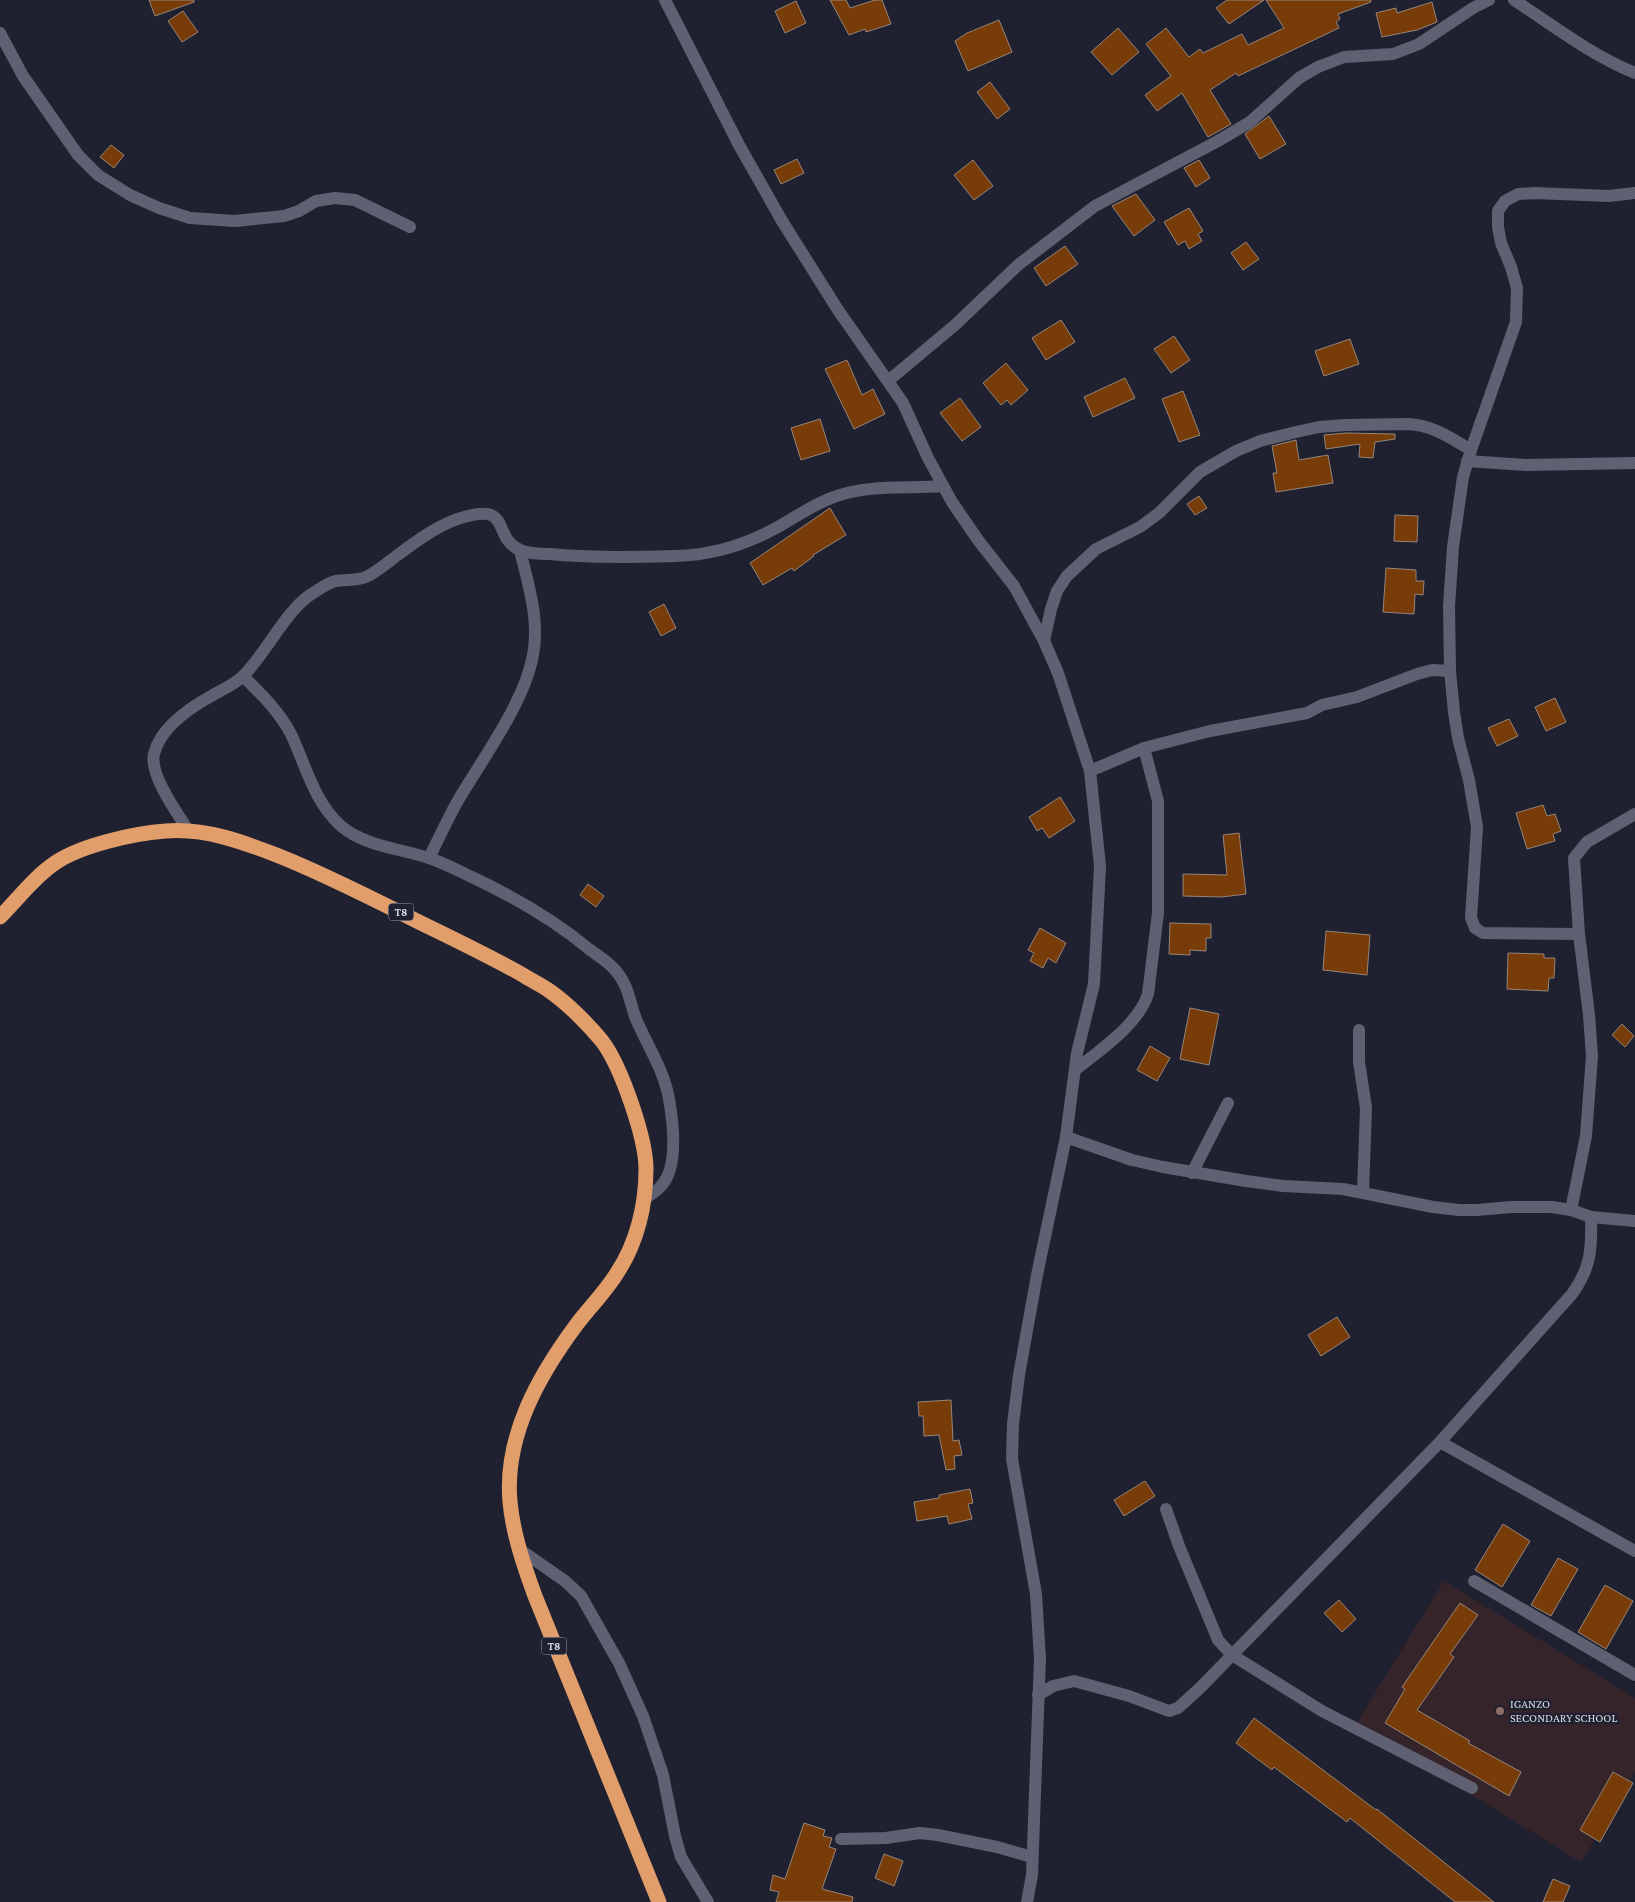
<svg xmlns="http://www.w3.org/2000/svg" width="1635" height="1902" font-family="'Crimson Pro',serif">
<rect width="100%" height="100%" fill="#202130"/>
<path fill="#36242b" d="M 1444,1581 L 1635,1698 L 1635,1772 L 1581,1862 L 1356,1724 Z"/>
<g fill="#773c08" stroke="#97857a">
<path d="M 149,0 L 194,0 L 194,2 L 155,16 Z"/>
<path d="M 830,0 L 846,0 L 850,8 L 875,0 L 882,0 L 891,24 L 866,32 L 865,29 L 849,35 Z"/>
<path d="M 1227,0 L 1264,0 L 1229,24 L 1216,8 Z"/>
<path d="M 1266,0 L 1371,0 L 1371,2 L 1338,14 L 1340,19 L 1336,22 L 1339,28 L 1238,76 L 1236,73 L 1210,90 L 1231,124 L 1208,137 L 1182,93 L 1157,111 L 1145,95 L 1171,76 L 1146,44 L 1166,28 L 1189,57 L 1200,49 L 1203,53 L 1242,34 L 1248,45 L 1284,28 Z"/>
<path d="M 796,1 L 806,23 L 785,33 L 775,11 Z"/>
<path d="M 1432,2 L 1437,22 L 1417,30 L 1382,37 L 1376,13 L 1396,8 L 1397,13 Z"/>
<path d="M 183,11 L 198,32 L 182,42 L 168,21 Z"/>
<path d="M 999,20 L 1012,52 L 968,71 L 955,41 L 967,33 Z"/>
<path d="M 1118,28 L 1139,52 L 1112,75 L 1091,52 Z"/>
<path d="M 990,82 L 1010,109 L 997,119 L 977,92 Z"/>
<path d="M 1269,116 L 1286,144 L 1260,159 L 1245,134 Z"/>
<path d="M 111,145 L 124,155 L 114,168 L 100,157 Z"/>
<path d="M 797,159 L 804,173 L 781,184 L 774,170 Z"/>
<path d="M 973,160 L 993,186 L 974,200 L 954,175 Z"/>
<path d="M 1199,160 L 1210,178 L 1196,187 L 1184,168 Z"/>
<path d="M 1136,194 L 1155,220 L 1134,236 L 1112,206 Z"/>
<path d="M 1189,208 L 1203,231 L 1198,234 L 1202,241 L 1189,249 L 1185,241 L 1178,245 L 1164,222 Z"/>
<path d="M 1246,242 L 1259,259 L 1243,270 L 1231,253 Z"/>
<path d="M 1065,246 L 1078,264 L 1046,286 L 1034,268 Z"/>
<path d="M 1061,320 L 1075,342 L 1046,360 L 1032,338 Z"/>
<path d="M 1174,336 L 1190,360 L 1171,373 L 1154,349 Z"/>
<path d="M 1350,339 L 1359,364 L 1324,376 L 1315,351 Z"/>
<path d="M 847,360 L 862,395 L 873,389 L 885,414 L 854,429 L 825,369 Z"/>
<path d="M 1006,363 L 1028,390 L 1011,405 L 1007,400 L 1001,405 L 983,383 Z"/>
<path d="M 1125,378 L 1135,398 L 1093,417 L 1084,397 Z"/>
<path d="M 1183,391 L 1200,435 L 1179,442 L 1162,399 Z"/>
<path d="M 960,398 L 981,427 L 962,441 L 940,413 Z"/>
<path d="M 820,419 L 830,451 L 801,460 L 791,428 Z"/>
<path d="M 1346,433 L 1395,434 L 1395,439 L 1375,442 L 1373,458 L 1359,457 L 1360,444 L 1326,449 L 1324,435 Z"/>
<path d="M 1296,440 L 1299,460 L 1328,455 L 1333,483 L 1276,492 L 1273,473 L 1277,473 L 1272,446 Z"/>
<path d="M 1199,496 L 1207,508 L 1195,515 L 1187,504 Z"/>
<path d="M 830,508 L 846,535 L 813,555 L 814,556 L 794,571 L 792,568 L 763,585 L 750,563 Z"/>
<path d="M 1395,515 L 1418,516 L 1417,542 L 1394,541 Z"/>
<path d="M 1386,568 L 1416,570 L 1416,581 L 1424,581 L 1423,595 L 1415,594 L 1414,614 L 1383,612 Z"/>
<path d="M 664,604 L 676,628 L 661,636 L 649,612 Z"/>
<path d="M 1555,698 L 1566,722 L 1546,731 L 1535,707 Z"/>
<path d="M 1509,719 L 1518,736 L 1497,746 L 1488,728 Z"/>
<path d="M 1060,797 L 1075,821 L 1049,838 L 1042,828 L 1037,831 L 1029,817 Z"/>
<path d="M 1543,805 L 1547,816 L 1555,814 L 1561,831 L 1553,834 L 1555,841 L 1527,849 L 1516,813 Z"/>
<path d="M 1239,833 L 1246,894 L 1222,897 L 1183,896 L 1183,874 L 1227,875 L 1223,835 Z"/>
<path d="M 588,884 L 604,896 L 596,907 L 580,895 Z"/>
<path d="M 1170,923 L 1211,924 L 1211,938 L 1206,938 L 1206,951 L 1190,950 L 1190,955 L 1169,954 Z"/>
<path d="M 1040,928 L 1066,943 L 1056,963 L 1048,958 L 1043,968 L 1030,961 L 1034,953 L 1028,950 Z"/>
<path d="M 1326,931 L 1370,935 L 1367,975 L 1323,970 Z"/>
<path d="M 1508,953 L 1544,954 L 1544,958 L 1555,958 L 1554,978 L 1549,978 L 1548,991 L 1507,989 Z"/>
<path d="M 1190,1008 L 1219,1014 L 1209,1065 L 1180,1059 Z"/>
<path d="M 1622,1024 L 1634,1036 L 1625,1047 L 1612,1035 Z"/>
<path d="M 1150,1046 L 1170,1058 L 1157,1081 L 1137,1070 Z"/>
<path d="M 1337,1317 L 1350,1337 L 1321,1356 L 1308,1335 Z"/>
<path d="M 951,1400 L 953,1441 L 959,1440 L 962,1455 L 954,1456 L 955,1469 L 946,1470 L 939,1435 L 924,1436 L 923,1416 L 919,1416 L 918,1402 Z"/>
<path d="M 1145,1481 L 1155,1496 L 1124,1516 L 1114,1500 Z"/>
<path d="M 970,1489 L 973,1503 L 968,1504 L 972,1519 L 949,1524 L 947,1516 L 917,1521 L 914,1502 L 939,1498 L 939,1495 Z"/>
<path d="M 1503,1524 L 1530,1541 L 1502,1587 L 1475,1570 Z"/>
<path d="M 1558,1558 L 1578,1569 L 1551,1616 L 1531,1605 Z"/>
<path d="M 1605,1585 L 1633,1601 L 1606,1649 L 1578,1632 Z"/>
<path d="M 1339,1600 L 1356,1619 L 1342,1632 L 1324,1613 Z"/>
<path d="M 1460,1603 L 1478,1615 L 1450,1654 L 1454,1657 L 1417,1710 L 1470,1741 L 1468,1743 L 1521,1772 L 1509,1796 L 1385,1723 L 1405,1689 L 1402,1687 Z"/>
<path d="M 1254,1718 L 1376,1810 L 1377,1809 L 1494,1902 L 1455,1902 L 1350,1818 L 1347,1822 L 1274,1767 L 1272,1770 L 1236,1743 Z"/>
<path d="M 1613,1772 L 1633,1783 L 1600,1842 L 1580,1830 Z"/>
<path d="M 804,1823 L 825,1830 L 823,1836 L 832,1838 L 829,1847 L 836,1849 L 822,1889 L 853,1897 L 852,1902 L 776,1902 L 779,1892 L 770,1890 L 773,1875 L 785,1879 Z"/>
<path d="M 884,1854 L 903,1861 L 894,1886 L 875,1878 Z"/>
<path d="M 1553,1879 L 1570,1886 L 1563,1902 L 1543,1902 Z"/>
</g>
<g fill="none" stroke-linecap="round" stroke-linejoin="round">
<g stroke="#5f6172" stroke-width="12">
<path d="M 665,0 L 739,145 L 782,221 L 838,310 L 903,403 L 928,458 L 952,502 L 978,540 L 1014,586 L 1044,641 L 1058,673 L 1090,771 L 1100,866 L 1094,984 L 1077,1053 L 1066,1137 L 1037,1275 L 1019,1375 L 1013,1424 L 1012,1459 L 1036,1594 L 1040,1659 L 1032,1875 L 1027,1902"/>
<path d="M 1514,0 C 1554,26 1591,55 1635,73"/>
<path d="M 0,33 L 23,76 L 78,155 L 98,175 L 130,195 L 159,208 L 190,218 L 235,221 L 284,216 L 299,211 L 316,201 L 335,198 L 355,200 L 410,227"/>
<path d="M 888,381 L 955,325 L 1018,265 L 1095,206 L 1218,141 L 1250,122 L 1299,78 L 1318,67 L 1344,57 L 1393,54 L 1419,44 L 1473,8 L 1489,0"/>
<path d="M 1467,461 L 1526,465 L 1635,463"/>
<path d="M 1044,641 L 1051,609 L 1057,591 L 1067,576 L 1096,549 L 1140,527 L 1159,513 L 1200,472 L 1236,451 L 1260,441 L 1296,432 L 1319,427 L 1346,425 L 1408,424 C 1432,425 1451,438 1471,450"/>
<path d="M 243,676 C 261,694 279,711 291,734 C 306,766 314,802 341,826 C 364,846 402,849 429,858 C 444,863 459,871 474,878 C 516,898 553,919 589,949 C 598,956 609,962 616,971 C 629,986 629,1001 636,1019 C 647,1045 664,1070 669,1099 C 673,1122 679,1167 661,1186 C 656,1192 649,1196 643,1200"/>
<path d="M 1090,771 L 1144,748 L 1210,731 L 1307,713 L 1322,705 L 1357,697 L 1417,674 L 1432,670 L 1450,671"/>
<path d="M 188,830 C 177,813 149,774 154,754 C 160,728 191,707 213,695 C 223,689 234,685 243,676 C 265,655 285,612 310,595 C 317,591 328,582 336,581 C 346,579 356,581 366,577 C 378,571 388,562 399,554 C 418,540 441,523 464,517 C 513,503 491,537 520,550 C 529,554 541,554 550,554 C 591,558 634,557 676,556 C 712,555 745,545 776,528 C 795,518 813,504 834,497 C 869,484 906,489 943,486"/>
<path d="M 429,858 C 439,838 449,816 460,797 C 484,757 525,701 533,655 C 540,620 528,584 520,550"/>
<path d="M 1579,934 L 1483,933 L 1475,928 L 1471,918 L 1477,827 L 1469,780 L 1458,738 L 1454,712 L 1450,671 L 1449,606 L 1453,547 L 1463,477 L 1471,450 L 1516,322 L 1517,288 L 1511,267 L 1501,243 L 1498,227 L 1498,211 L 1505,201 L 1518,194 L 1535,193 L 1609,196 L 1635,193"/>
<path d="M 1359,1030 L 1359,1062 L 1366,1108 L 1363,1192"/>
<path d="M 1075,1070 C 1100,1050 1138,1025 1148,994 L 1158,913 L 1158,801 L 1144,748"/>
<path d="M 1066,1137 L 1132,1160 L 1163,1167 L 1246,1181 L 1283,1186 L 1343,1189 L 1433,1207 L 1459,1210 L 1477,1210 L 1511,1207 L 1552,1207 L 1571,1210 L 1591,1217 L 1635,1221"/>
<path d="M 1192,1173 L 1228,1103"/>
<path d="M 1571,1210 L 1586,1136 L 1592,1056 L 1589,1015 L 1579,934 L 1574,858 L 1587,842 L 1635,814"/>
<path d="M 1440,1442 L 1635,1551"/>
<path d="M 1166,1509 L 1179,1546 L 1218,1640 L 1232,1655 L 1322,1711 L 1472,1788"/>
<path d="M 519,1549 L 565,1581 L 581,1596 L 619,1663 L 643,1716 L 663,1775 L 675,1836 L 681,1857 L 708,1902"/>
<path d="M 1474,1581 L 1635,1675"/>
<path d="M 1038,1695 L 1053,1686 L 1074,1681 L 1129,1696 L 1169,1711 L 1178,1708 L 1200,1688 L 1440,1442 L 1572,1294 C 1591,1268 1592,1248 1591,1217"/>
<path d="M 841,1839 L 886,1838 L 920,1833 L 938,1835 L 997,1847 L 1032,1857"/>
</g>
<path stroke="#e19e6b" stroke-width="15" d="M 0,917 C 18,899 34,877 55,863 C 81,845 136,833 166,831 C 206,828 243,842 279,856 C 329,876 377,901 425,925 C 458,941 491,957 523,975 C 532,981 542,985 551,992 C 568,1004 589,1025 602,1041 C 621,1066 646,1138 646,1169 C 646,1205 637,1243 617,1273 C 606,1291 590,1307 577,1324 C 539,1375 504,1436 510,1502 C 513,1534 524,1566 535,1596 L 659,1902"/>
</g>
<circle fill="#8d6e63" stroke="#202130" stroke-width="2" cx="1500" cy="1711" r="5"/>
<g text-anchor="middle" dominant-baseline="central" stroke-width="4.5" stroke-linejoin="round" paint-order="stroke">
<g fill="#202130" stroke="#a1a2ae" stroke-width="1">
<rect x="388.5" y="903.5" width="25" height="17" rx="4"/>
<rect x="541.5" y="1637.5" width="25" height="17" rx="4"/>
</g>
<g font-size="11" font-weight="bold" fill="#d8dae4">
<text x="401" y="912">T8</text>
<text x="554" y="1646">T8</text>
</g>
<g font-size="12" fill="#d8dae4" stroke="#202130" text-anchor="start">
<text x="1510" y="1704">IGANZO<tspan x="1510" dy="14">SECONDARY SCHOOL</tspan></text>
</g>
</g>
</svg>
